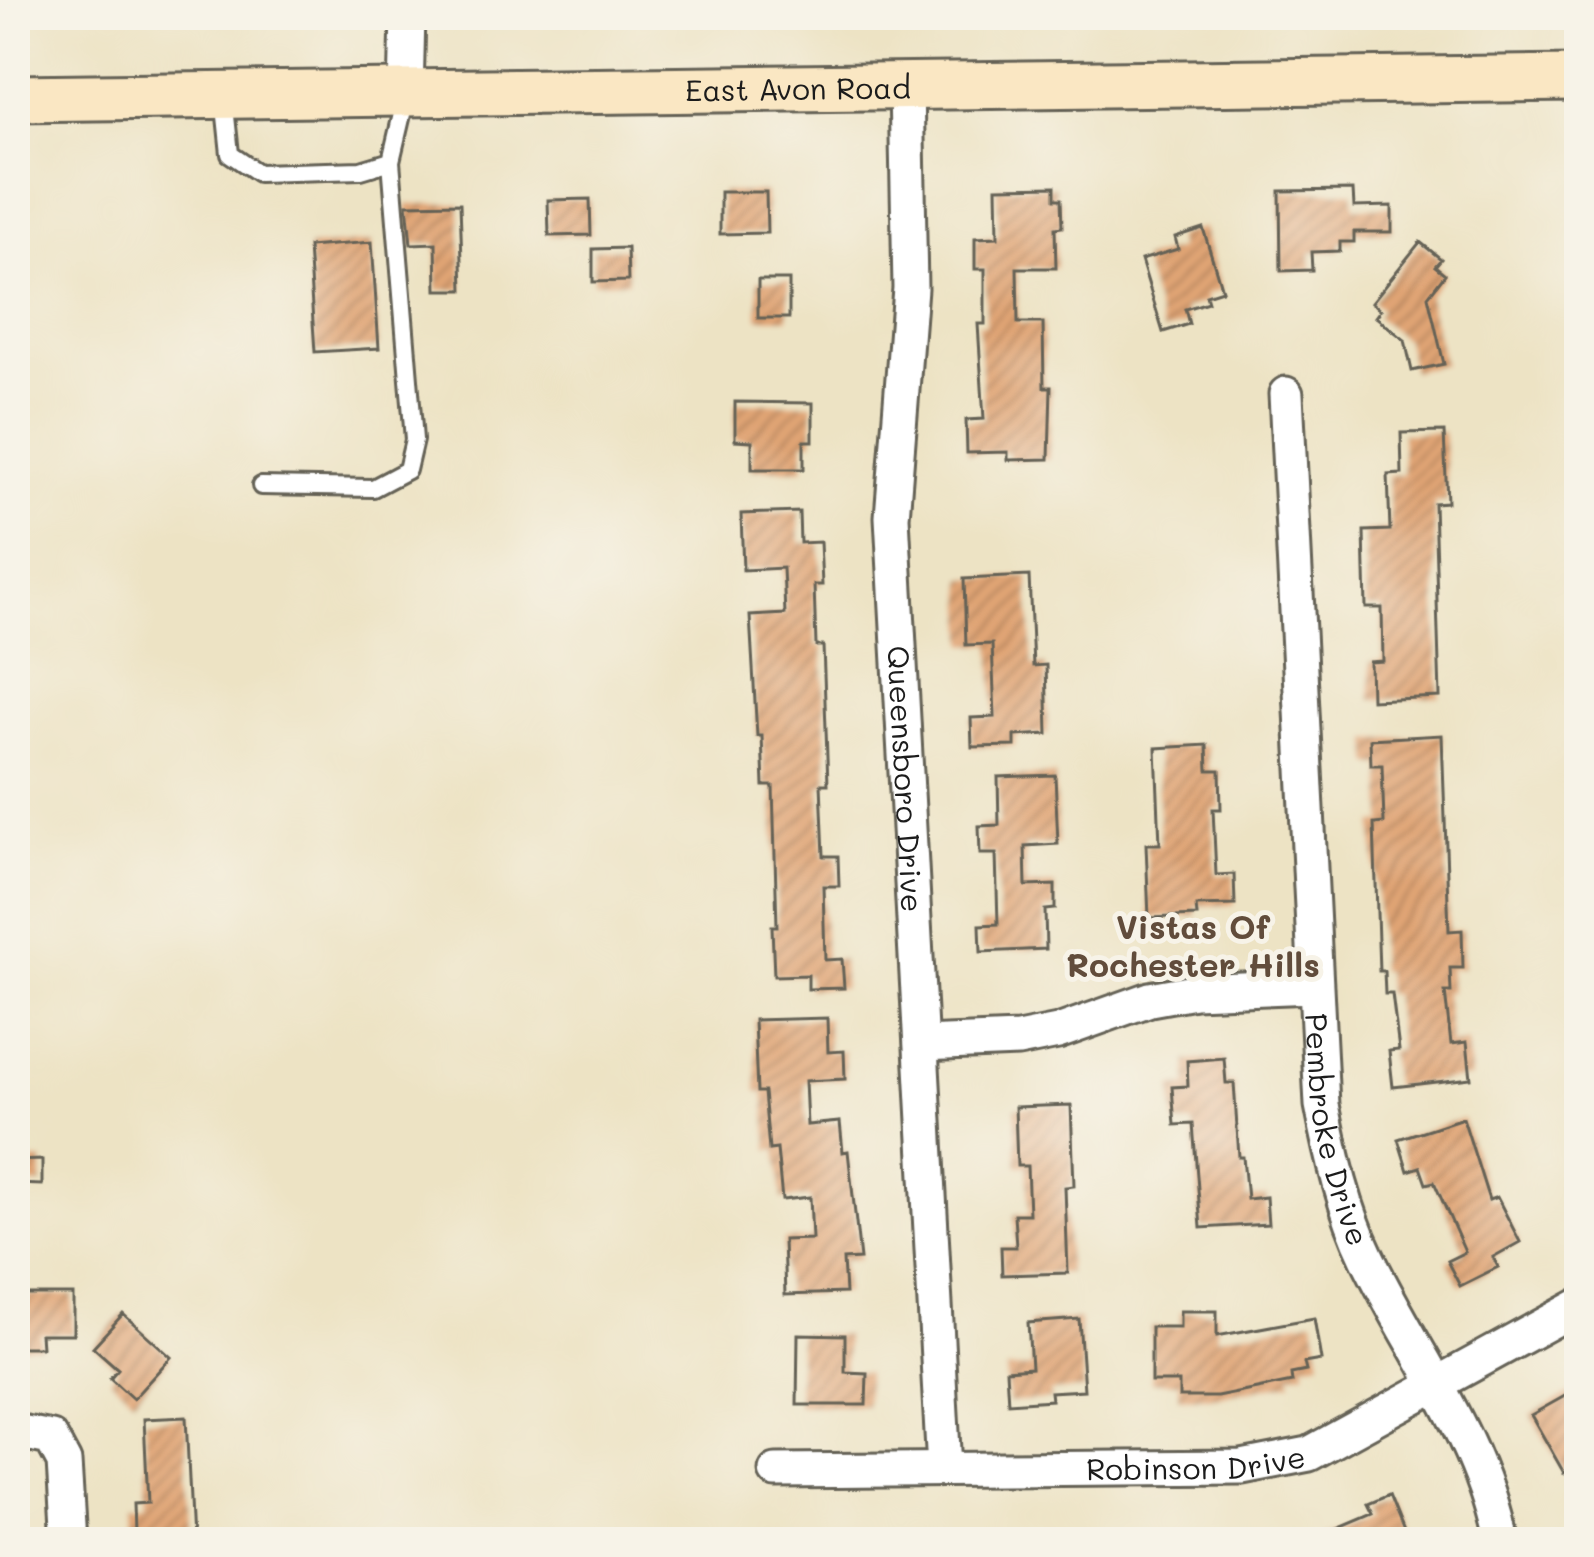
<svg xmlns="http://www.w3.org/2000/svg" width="1594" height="1557" font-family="Mali,sans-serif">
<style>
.building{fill:url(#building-hatch)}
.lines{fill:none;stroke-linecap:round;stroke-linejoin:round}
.service-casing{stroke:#656257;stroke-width:22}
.minor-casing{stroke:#656257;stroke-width:39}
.secondary-casing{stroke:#656257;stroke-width:51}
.service{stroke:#fff;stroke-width:16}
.minor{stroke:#fff;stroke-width:33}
.secondary{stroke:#fae7c3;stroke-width:45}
.labels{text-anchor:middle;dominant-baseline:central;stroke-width:10;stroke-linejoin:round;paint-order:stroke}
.street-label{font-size:30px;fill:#1c1c1c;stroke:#f7f3e8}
.neighbourhood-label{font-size:33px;font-weight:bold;fill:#614c3b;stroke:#f7f3e8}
</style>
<defs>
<pattern id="building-hatch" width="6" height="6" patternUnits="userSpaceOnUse" patternTransform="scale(3)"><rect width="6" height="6" fill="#e0a475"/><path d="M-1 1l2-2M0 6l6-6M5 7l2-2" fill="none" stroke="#b5855f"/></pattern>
</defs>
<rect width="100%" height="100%" fill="#f7f3e8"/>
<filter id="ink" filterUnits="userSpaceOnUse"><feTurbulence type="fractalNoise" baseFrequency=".00833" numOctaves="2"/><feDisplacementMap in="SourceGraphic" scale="24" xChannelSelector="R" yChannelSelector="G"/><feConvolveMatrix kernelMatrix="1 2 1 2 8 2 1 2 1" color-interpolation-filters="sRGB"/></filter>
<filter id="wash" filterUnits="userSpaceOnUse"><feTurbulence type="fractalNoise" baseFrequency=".004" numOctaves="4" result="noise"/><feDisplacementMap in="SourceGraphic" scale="48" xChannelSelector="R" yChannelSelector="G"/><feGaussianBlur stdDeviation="2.7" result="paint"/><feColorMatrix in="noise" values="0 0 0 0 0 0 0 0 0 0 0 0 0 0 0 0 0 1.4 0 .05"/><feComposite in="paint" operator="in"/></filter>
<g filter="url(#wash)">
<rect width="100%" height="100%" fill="#ede3c4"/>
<g id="blocks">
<path class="building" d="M1055,186V199H1061L1062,227L1055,228L1056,268H1017L1018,323H1043L1044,387H1051L1049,459L1008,460V452L967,453L966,420L984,419L978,324H985V269H975V238L998,237L997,187Z
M1353,190L1354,207L1392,206V232H1354V242H1340V251L1311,252L1312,270L1281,271L1280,191Z
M720,192H766L767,233L720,234Z
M590,199L591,235L549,236L548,200Z
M460,203L463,290H437L436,243L411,244L407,204Z
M1203,228L1222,290L1206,295L1208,302L1185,309L1189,324L1163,332L1141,260L1178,249L1175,237Z
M372,242L379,348L315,352L308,247Z
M1420,242L1441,259L1435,266L1445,274L1428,296L1444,364L1412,371L1405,340L1376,317L1381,310L1372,302Z
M627,248L628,281L593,282V249Z
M758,280H789V318H758Z
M735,402L813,403V441H804V469H752V441L735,440Z
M1444,432L1447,502L1434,503L1440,697L1371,700L1370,662L1383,661L1382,608H1366L1364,531L1390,530L1388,475L1402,474L1401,433Z
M799,512L800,543L820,542L822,585H814L816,646H823L828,784H821L824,856H838L839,886H823L825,960L842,959L844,988L808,989V975L774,976L772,926H777L773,786H764L762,736H757L750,616L785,614L783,568L743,570L741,514Z
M1029,576L1033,666L1046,665L1048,734L1015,736V746L972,747L971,718L995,717L992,644L966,645L964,579Z
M1442,735L1449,931L1462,930L1463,968H1450L1451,992H1445L1451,1044L1467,1042L1471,1078L1393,1087L1389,1051L1399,1050L1392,994H1385L1384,971H1379L1374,824L1384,823L1382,765H1371L1370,739Z
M1207,745L1208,770H1220L1221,809H1213L1216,875L1234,874L1235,905L1196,906L1197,916L1149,918L1146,844H1160L1156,748Z
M1055,775L1058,844L1025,846L1026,886L1055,885V909L1045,910L1046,949L981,952L980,925L998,924L996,854H980L979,826L999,825L998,777Z
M827,1018L828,1052L844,1051L845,1079L805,1081L807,1125L840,1122L843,1152L848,1151L860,1259L843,1260L845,1293L785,1295L783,1240L812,1239L810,1197L782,1200L777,1149L769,1150L764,1092H757L754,1020Z
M1224,1058L1226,1083H1234L1239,1157H1243L1247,1199L1266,1197L1268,1224L1201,1228L1193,1124L1175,1125L1172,1087L1188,1086L1187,1061Z
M1071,1105L1074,1186L1065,1187L1068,1273L1002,1275L1001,1247H1016L1014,1214H1029L1027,1166H1017L1015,1107Z
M1463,1118L1489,1200L1497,1197L1520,1242L1493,1257L1498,1267L1460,1286L1447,1261L1465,1252L1434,1182L1426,1184L1420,1167L1408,1171L1398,1139Z
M42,1160V1185L15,1184V1161Z
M15,1295H73V1334H40L41,1347H15Z
M1180,1311H1217V1336L1314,1318L1321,1360L1304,1363L1306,1371L1291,1374L1292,1382L1217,1397H1179V1382H1151V1327H1180Z
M123,1314L171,1357L133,1399L110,1378L118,1369L93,1347Z
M1079,1319L1084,1390L1050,1392L1051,1400L1008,1403L1006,1370L1031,1368L1028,1323Z
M798,1334L845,1335V1372L867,1373L866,1405H797Z
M1579,1388V1465L1564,1473L1531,1415Z
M186,1417L192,1542H151V1531L134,1532L133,1504L148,1503L144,1419Z
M1389,1495L1408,1542H1307L1373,1514L1368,1504Z"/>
</g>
</g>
<g filter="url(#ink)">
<use href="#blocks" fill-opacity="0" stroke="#656257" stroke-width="3"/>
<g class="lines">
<g class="service-casing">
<path id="service" d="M224,97L230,154L258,173L361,170L391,161L406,97
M261,486L373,488L407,470L414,440L391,161"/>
</g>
<g class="minor-casing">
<g id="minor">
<path id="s1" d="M906,87L910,288L892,517L944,1469"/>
<path d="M406,94L408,15"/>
<path id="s2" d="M1286,394L1322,1105C1332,1157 1344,1209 1367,1257C1412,1351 1480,1437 1500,1542"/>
<path d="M922,1044L1018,1040L1058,1032L1150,999L1194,991L1313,986"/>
<path d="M15,1431L51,1438L64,1462L69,1542"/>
<path id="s3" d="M776,1471L1242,1467L1309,1454L1579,1306"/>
</g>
</g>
<g class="secondary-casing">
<g id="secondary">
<path id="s4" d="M15,98L1579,78"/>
</g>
</g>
<use href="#service" class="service"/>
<use href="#minor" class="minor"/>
<use href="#secondary" class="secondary"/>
</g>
</g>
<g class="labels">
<g class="street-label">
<text stroke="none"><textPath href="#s4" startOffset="783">East Avon Road</textPath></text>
<text stroke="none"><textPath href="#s1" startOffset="693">Queensboro Drive</textPath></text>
<text stroke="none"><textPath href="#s2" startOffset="738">Pembroke Drive</textPath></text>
<text stroke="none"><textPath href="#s3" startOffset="420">Robinson Drive</textPath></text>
</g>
<g class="neighbourhood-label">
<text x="1193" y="925">Vistas Of<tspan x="1193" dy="38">Rochester Hills</tspan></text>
</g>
</g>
<rect width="1594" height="1557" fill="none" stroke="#f7f3e8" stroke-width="60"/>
</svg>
